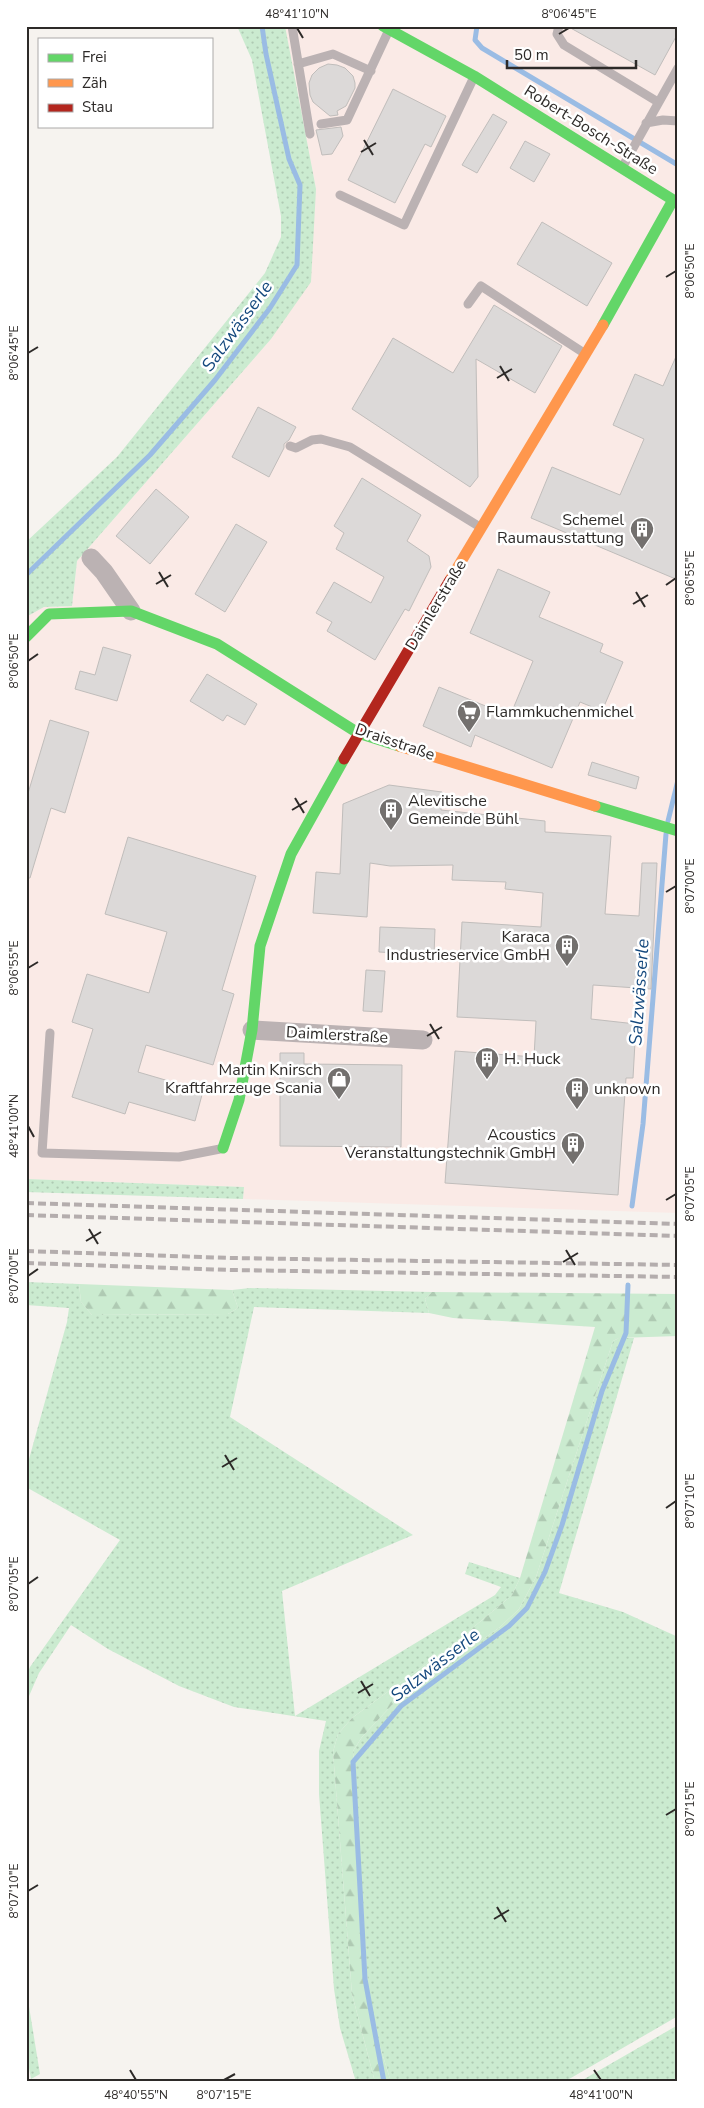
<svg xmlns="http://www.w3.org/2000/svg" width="704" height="2108" font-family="'Nunito Sans',sans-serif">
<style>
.industrial{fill:#faeae6}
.grass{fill:url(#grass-dots)}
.forest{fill:url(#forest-firs)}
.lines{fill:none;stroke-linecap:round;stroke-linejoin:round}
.stream{stroke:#9abce4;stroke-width:5}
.building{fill:#dcd9d8;stroke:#c0bdbb}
.lane{stroke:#bbb2b3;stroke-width:9}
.street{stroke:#bbb2b3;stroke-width:19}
.fast{stroke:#63d668;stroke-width:11}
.slow{stroke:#ff974d;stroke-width:11}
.jam{stroke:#b3261e;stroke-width:11}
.rail{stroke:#b4adad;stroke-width:4;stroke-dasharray:8 4;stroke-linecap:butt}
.ticks{fill:none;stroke:#2d2a28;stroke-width:2}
.labels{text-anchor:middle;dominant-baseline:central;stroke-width:5;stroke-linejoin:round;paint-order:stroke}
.street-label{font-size:16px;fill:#2d2a28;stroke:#fff}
.poi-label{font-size:16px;fill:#2d2a28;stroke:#fff;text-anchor:end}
.water-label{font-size:18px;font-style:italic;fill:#14487d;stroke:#fff}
.neatline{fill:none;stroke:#2d2a28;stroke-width:2}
.ticks-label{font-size:12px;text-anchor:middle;fill:#2d2a28}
</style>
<defs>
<pattern id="grass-dots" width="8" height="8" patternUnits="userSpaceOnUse" patternTransform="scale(1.25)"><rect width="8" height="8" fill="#cbebd0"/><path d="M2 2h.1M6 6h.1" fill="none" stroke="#afcab3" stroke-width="1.8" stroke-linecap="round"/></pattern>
<pattern id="forest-firs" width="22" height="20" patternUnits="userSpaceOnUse" patternTransform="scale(1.25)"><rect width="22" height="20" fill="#cbebd0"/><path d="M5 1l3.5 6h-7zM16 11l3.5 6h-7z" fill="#afcab3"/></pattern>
</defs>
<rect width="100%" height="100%" fill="#f6f3ef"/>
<path class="industrial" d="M285,26H678V1213L243,1199L244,1187L26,1179V617L44,607L72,606L77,561L271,339L316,189Z"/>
<path class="grass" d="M237,26H285L316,189L311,282L271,339L77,561L72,606L44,607L26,617V542L117,457L265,273L281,237V216L252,60Z
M26,1179L244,1187L243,1199L26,1192Z
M26,1282L79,1284L81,1302L92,1315L228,1314L238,1308L232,1290L250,1288L432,1292L425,1299L429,1313L254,1307L230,1417L413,1535L282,1591L295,1716L495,1595L501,1587L465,1574L469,1562L520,1578L512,1595L457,1641L352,1718L338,1734L333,1752L352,1994L375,2082H356L340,2028L334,1989L319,1794V1751L326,1721L234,1707L179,1686L108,1649L71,1625L39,1673L26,1703V1676L30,1667L120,1540L26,1487V1470L67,1322L69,1308L26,1305Z
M619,1338H634L559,1593L623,1612L678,1637V2016L564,2082H391L379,2043L368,1988L353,1751L362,1737L392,1705L500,1627L519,1609L536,1577L613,1341Z
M26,1988L40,2074L31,2079L26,2052Z
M678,2025V2082H579Z"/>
<path class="forest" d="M79,1284L232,1290L238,1308L228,1314L92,1315L81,1302Z
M432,1292L678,1294V1336L619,1338L613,1341L536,1577L519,1609L500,1627L392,1705L362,1737L353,1751L368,1988L379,2043L391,2082H375L352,1994L333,1752L338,1734L352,1718L457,1641L512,1595L520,1578L595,1327L453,1318L429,1313L425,1299Z"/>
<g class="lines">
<path class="stream" d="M477,26L475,40L482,48L678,165
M26,575L150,455L215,380L270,308L297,265L300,185L289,159L266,54L262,26
M668,821L678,780
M632,1206L643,1124L666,834
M384,2082L365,1979L353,1762L401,1706L509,1626L527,1608L545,1572L562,1525L602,1391L626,1333L628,1285"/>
</g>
<path class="building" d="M567,26H678V33L655,75Z
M328,64L337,65L345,68L353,76L355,83V88L346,106L337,111L338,115L330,116L313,102L310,95L309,83L312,75L319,68Z
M393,89L446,116L431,147L425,144L395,203L348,180Z
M493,114L507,122L477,173L462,165Z
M341,127L343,136L332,154L322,155L316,130Z
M525,141L550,154L534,182L510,168Z
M542,222L612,263L587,306L517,264Z
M494,305L562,346L535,393L476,359L478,477L470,487L352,409L393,338L453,373Z
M678,352V580L531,518L552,467L620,495L644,439L613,425L635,374L663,386Z
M258,407L296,427L289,440L284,444V448L269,477L232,457Z
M362,478L421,515L407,541L429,556L431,567L409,611L405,609L375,660L327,631L332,622L316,613L334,582L371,603L384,577L336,549L344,533L334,526Z
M156,489L189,517L150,564L116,536Z
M236,524L267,542L225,612L195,594Z
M498,569L550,592L539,617L603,644L600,652L623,662L602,711L580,702L552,768L475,735L471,747L423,726L439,687L510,716L533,661L470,633Z
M103,647L131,655L117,701L75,689L80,671L95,675Z
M207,674L257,704L245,725L227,715L223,721L190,701Z
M50,720L89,732L65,813L51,808L30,878H26V800Z
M592,762L639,777L636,789L588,775Z
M389,785L442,792L441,810L545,821V832L611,836L605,914L639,916L642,863H657L651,989L593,985L591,1019L636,1024L633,1078H626L618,1195L445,1183L455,1051L534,1057L536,1021L457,1017L462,922L541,927L543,893L505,889L506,882L452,880L453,865L390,866L370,863L367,917L313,913L316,872L340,874L343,804Z
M128,837L256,876L222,990L234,994L213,1065L146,1045L138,1072L203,1091L195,1121L129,1102L125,1114L72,1097L93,1029L72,1022L87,974L149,993L167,932L105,914Z
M380,927L435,929L434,955L379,952Z
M366,970L385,971L382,1012L363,1011Z
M280,1053H304V1064L402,1065L401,1147L280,1146Z"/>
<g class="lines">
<path class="lane" d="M292,26L310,134
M559,26L557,34L564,45L658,102
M298,64L333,54L371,71
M646,123L663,120L678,121
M321,124L347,120L388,32
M623,166L678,68
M340,195L404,225L473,79
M468,304L481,286L584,353
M290,446L296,448L312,440L321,439L350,447L480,527
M50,1033L42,1153L179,1157L220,1149"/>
<path class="street" d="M91,558L104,572L131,611
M252,1030L423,1040"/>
<path class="fast" d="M383,26L474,76L678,203
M603,325L673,200
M26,637L49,614L131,611L217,644L358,733L399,746
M595,806L678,831
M223,1148L239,1100L252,1030L260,946L291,854L344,759"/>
<path class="slow" d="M450,580L603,325
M399,746L595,806"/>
<path class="jam" d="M344,759L450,580"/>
<path class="rail" d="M26,1203L678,1224
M26,1215L678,1236
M26,1251L230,1258L678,1265
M26,1263L230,1270L678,1277"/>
</g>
<path class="ticks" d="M297,28L303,38M559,34L569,28M364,140L373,155M361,152L376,143M666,277L676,271M28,353L38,347M500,366L509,381M497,378L512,369M159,572L168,587M156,584L171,575M666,585L676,578M636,592L645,607M633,604L648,595M28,661L38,654M295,798L304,813M292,810L307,801M666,892L676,886M28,968L38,962M430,1024L439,1039M427,1036L442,1027M28,1126L34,1137M666,1200L676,1194M89,1229L98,1244M86,1241L101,1232M566,1250L575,1265M563,1262L578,1253M28,1276L38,1269M225,1455L234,1470M222,1467L237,1458M666,1508L676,1501M28,1584L38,1577M361,1681L370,1696M358,1693L373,1684M666,1815L676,1809M28,1891L38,1885M497,1907L506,1922M494,1919L509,1910M130,2070L136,2080M594,2070L601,2080M224,2080L235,2074"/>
<defs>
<g id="building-pin" transform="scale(1.25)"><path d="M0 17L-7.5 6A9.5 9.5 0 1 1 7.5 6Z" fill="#73706e" stroke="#fff"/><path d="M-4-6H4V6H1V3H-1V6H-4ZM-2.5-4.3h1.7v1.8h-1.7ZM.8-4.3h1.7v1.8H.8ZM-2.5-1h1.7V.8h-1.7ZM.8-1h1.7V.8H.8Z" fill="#fff"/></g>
<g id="supermarket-pin" transform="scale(1.25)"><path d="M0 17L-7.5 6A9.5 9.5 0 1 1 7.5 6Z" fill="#73706e" stroke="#fff"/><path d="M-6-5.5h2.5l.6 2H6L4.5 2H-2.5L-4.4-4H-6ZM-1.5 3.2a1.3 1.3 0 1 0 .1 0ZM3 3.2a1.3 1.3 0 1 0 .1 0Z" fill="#fff"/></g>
<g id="shop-pin" transform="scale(1.25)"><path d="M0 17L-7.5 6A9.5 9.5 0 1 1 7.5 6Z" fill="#73706e" stroke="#fff"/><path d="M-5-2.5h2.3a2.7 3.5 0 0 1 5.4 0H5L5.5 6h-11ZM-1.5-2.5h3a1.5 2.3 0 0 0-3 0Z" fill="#fff"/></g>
</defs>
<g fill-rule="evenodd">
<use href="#building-pin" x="642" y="529"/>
<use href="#supermarket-pin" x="469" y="712"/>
<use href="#building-pin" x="391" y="810"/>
<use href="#building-pin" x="567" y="946"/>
<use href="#building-pin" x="487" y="1059"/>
<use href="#shop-pin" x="339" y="1079"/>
<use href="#building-pin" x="577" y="1089"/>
<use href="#building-pin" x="573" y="1144"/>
</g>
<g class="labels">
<g class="street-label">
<text transform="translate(591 130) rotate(32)">Robert-Bosch-Straße</text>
<text transform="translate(436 605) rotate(-59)">Daimlerstraße</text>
<text transform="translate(395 742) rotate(19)">Draisstraße</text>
<text transform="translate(337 1035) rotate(3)">Daimlerstraße</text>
</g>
<g class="poi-label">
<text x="624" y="520">Schemel<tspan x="624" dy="18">Raumausstattung</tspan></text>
<text x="486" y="712" text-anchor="start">Flammkuchenmichel</text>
<text x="408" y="801" text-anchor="start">Alevitische<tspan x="408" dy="18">Gemeinde Bühl</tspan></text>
<text x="550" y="937">Karaca<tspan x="550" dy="18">Industrieservice GmbH</tspan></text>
<text x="504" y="1059" text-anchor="start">H. Huck</text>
<text x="322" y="1070">Martin Knirsch<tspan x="322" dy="18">Kraftfahrzeuge Scania</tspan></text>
<text x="594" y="1089" text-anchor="start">unknown</text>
<text x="556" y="1135">Acoustics<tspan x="556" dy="18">Veranstaltungstechnik GmbH</tspan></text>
</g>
<g class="water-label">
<text transform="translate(237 326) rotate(-54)">Salzwässerle</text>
<text transform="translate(639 992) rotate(-86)">Salzwässerle</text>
<text transform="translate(435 1665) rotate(-38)">Salzwässerle</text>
</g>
</g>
<rect width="704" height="2108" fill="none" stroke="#ffffff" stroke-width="55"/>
<rect x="38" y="38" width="175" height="90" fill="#ffffff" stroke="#abaaa9"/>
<rect x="48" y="54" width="25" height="8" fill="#63d668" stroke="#abaaa9"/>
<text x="82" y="62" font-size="15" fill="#2d2a28">Frei</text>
<rect x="48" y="79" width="25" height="8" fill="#ff974d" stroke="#abaaa9"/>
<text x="82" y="88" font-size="15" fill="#2d2a28">Zäh</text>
<rect x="48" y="104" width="25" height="8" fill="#b3261e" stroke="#abaaa9"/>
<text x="82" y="112" font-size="15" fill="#2d2a28">Stau</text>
<path d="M507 60v8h129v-8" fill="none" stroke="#2d2a28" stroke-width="2.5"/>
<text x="514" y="60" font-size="15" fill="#2d2a28" stroke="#ffffff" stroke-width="4" paint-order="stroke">50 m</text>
<rect x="28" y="28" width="648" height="2052" class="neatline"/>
<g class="ticks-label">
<text x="297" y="18">48°41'10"N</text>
<text x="569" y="18">8°06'45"E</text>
<text transform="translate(690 271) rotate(-90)" y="4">8°06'50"E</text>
<text transform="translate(14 353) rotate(-90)" y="4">8°06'45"E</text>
<text transform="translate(690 578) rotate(-90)" y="4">8°06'55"E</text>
<text transform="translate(14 661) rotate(-90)" y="4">8°06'50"E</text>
<text transform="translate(690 886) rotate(-90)" y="4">8°07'00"E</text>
<text transform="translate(14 968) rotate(-90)" y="4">8°06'55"E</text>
<text transform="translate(14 1126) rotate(-90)" y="4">48°41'00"N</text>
<text transform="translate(690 1194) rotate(-90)" y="4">8°07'05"E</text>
<text transform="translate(14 1276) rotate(-90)" y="4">8°07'00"E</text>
<text transform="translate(690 1501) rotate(-90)" y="4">8°07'10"E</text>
<text transform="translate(14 1584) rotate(-90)" y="4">8°07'05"E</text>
<text transform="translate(690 1809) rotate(-90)" y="4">8°07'15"E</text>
<text transform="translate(14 1891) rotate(-90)" y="4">8°07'10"E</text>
<text x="136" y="2099">48°40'55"N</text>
<text x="224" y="2099">8°07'15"E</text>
<text x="601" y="2099">48°41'00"N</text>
</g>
</svg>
